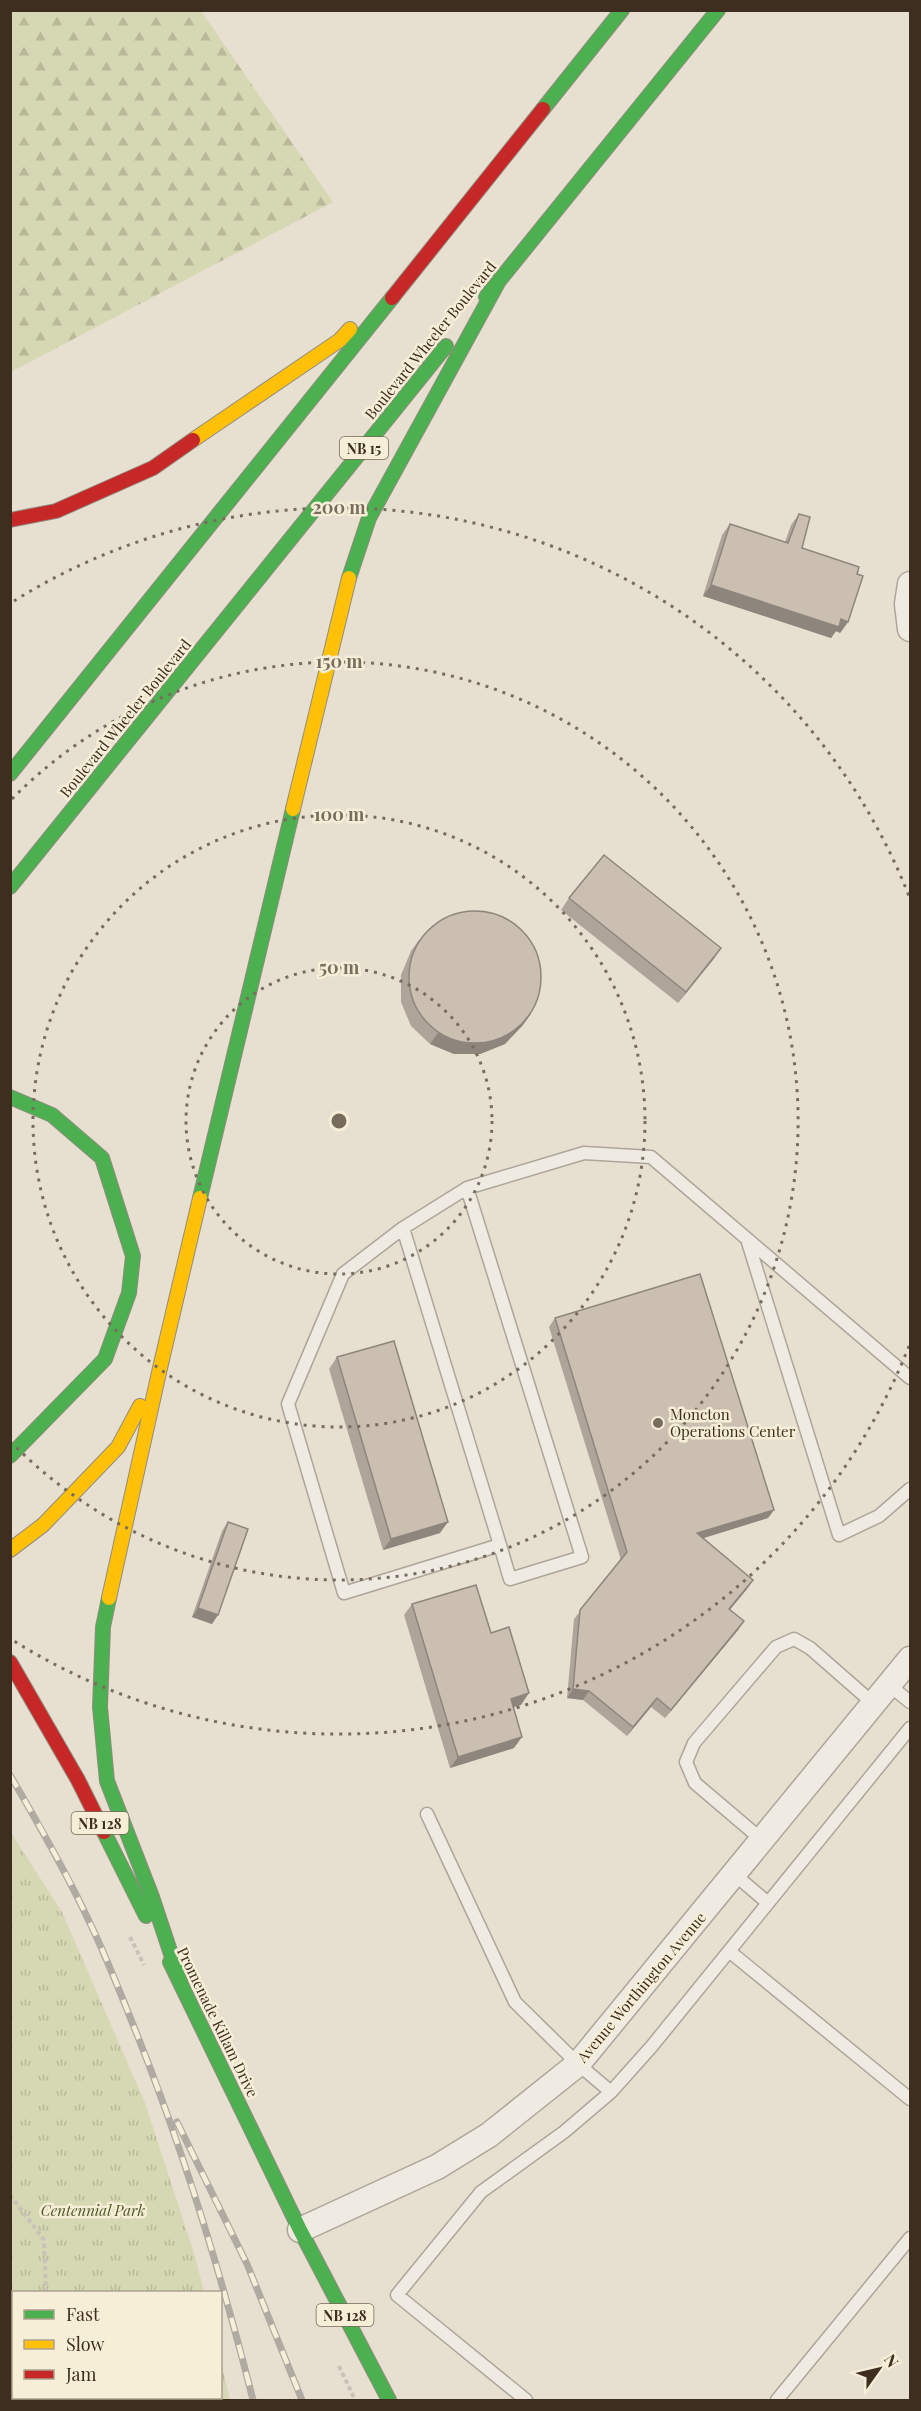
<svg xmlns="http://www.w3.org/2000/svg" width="921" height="2411" font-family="'Playfair Display',serif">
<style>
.forest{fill:url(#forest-firs)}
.park{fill:url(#park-tufts)}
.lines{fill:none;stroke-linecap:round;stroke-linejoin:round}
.lane-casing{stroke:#ada599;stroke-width:15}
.street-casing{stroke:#ada599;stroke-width:27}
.fast-casing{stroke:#928b80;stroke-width:16}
.slow-casing{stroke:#928b80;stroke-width:16}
.jam-casing{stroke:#928b80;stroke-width:16}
.path{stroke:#c8c2b9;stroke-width:4;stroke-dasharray:4.5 3;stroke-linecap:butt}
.lane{stroke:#efebe3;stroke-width:12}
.street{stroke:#efebe3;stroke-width:24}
.fast{stroke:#4caf50;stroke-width:14}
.slow{stroke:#ffc107;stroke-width:14}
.jam{stroke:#c62828;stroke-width:14}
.rail-casing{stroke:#afaaa2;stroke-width:7}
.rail{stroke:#f7eed8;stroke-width:4.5;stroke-dasharray:14;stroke-linecap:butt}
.wall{fill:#afa499}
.shaded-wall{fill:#8e867d}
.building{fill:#cbbfb2;stroke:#8e867d;stroke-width:1.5}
.ring{fill:none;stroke:#786c5e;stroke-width:3;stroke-dasharray:3 6}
.poi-dot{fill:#786c5e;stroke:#f7eed8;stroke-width:2}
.labels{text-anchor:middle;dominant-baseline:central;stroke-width:5;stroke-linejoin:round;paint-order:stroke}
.shield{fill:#f7eed8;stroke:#756857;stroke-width:1.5}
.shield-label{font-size:14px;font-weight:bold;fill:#3d2e20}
.street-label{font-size:15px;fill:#3d2e20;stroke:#f7eed8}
.poi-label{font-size:15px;fill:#3d2e20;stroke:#f7eed8;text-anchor:start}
.park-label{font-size:15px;font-style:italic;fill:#4d5a26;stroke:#f7eed8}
.centre{fill:#786c5e;stroke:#f7eed8;stroke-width:3}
.ring-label{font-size:18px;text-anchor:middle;font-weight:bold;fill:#786c5e;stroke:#f7eed8;stroke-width:5;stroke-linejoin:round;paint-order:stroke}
</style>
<defs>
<pattern id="forest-firs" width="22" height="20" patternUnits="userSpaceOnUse" patternTransform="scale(1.5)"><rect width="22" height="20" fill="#d6d7b3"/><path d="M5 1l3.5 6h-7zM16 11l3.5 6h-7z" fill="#b9b99a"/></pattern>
<pattern id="park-tufts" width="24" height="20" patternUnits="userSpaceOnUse" patternTransform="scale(1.5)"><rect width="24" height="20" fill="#d6d7b3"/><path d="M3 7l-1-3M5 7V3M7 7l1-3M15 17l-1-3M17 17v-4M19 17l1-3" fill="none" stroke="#b9b99a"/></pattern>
</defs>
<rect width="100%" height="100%" fill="#e7e0d1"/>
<path class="forest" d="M11,10L201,11L333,202L11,372Z"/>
<path class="park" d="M10,1831L62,1912L145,2103L195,2256L204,2292H14V2398H220L221,2361L230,2400H11Z"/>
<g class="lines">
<g class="lane-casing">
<path id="lane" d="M467,1188L582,1557L510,1579L500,1545
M403,1228L500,1545L344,1593L288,1404L343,1274L403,1228L467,1188L584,1153L651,1157L910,1378
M747,1239L839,1535L879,1516L910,1489
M889,1685L910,1702
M427,1814L515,2002L578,2064L611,2092
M762,1840L695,1783L686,1762L694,1743L776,1647L794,1639L810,1648L874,1704
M734,1874L768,1903
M729,1951L910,2099
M526,2400L397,2295L481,2192L564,2132L611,2092L652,2046L910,1728
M777,2400L910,2238"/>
</g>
<g class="street-casing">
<path id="street" d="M910,584L907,604L910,629
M300,2230L437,2167L489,2135L578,2064L910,1659"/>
</g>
<g class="fast-casing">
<path id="fast" d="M543,109L622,10
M486,297L718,10
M349,578L369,518L500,279
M10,774L392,298
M10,887L446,346
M10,1097L52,1115L102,1158L133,1256L129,1293L105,1359L10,1456
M200,1198L293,809
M109,1598L103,1627L100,1707L107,1781L152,1897L182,1987
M104,1832L146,1916
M170,1962L300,2230L389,2400"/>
</g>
<g class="slow-casing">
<path id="slow" d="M193,440L340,340L350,329
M293,809L349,578
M10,1550L43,1525L118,1447L140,1406
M109,1598L160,1368L200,1198"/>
</g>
<g class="jam-casing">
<path id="jam" d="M392,298L543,109
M10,520L56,511L153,468L193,440
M10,1662L78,1780L104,1832"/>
</g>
<path class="path" d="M130,1937L144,1965
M10,2195L44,2240L46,2292
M339,2366L355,2400
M50,2398V2400"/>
<use href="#lane" class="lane"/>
<use href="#street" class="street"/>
<use href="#fast" class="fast"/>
<use href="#slow" class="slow"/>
<use href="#jam" class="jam"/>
<g class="rail-casing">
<path id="rail" d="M10,1775C38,1823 65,1870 88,1919C107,1958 122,1997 138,2037C185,2155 222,2277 253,2400
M177,2122L247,2264L302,2400"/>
</g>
<use href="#rail" class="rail"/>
</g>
<path class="wall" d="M799,514L802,548L857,574L848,622L840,633L836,631L831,638L703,596L722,535L730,524L785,542L791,525Z
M569,898L721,948L678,1003L561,910Z
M419,940L523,1025L505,1044L480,1054H454L430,1044L411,1026L401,1002V975L411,951Z
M555,1318L774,1510L768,1518L703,1538L747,1589L730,1609L744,1621L738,1630L665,1718L651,1707L627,1736L583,1700L567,1698L574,1619L621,1560L549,1327Z
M337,1357L440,1533L383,1550L329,1369Z
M228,1522L212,1624L192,1617L222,1531Z
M412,1604L491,1633L521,1705L513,1707L514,1748L450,1768L404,1615Z"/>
<path class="shaded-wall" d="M711,585L841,619L848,622L840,633L836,631L831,638L703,596Z
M721,948L713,960L678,1003L686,992Z
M531,1014L523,1025L505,1044L480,1054H454L430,1044L438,1033Z
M774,1510L768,1518L691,1542L697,1533Z
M448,1522L440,1533L383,1550L391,1539Z
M753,1580L747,1589L723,1618L729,1609Z
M198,1608L218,1615L212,1624L192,1617Z
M744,1621L738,1630L665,1718L671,1710Z
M573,1689L589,1691L583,1700L567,1698Z
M529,1693L521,1705L503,1710L511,1699Z
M657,1698L651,1707L627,1736L633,1727Z
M522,1737L514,1748L450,1768L458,1757Z"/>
<path class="building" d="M799,514L810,517L802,548L859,567L857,574L863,576L848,622L841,619L839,627L711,585L730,524L788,543Z
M604,855L721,948L686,992L569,898Z
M409 977a66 66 0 1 1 132 0a66 66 0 1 1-132 0Z
M700,1274L774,1510L697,1533L753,1580L729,1609L744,1621L671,1710L657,1698L633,1727L589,1691L573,1689L580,1610L627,1552L555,1318Z
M394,1341L448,1522L391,1539L337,1357Z
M228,1522L248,1529L218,1615L198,1608Z
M476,1585L491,1633L509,1627L529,1693L511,1699L522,1737L458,1757L412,1604Z"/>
<g class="ring">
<circle cx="339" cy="1121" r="153"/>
<circle cx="339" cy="1121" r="306"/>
<path d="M12 799A459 459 0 1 1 12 1443"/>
<path d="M909 1346A613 613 0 0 1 14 1641M14 601A613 613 0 0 1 909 896"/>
</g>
<circle class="poi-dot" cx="658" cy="1423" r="6"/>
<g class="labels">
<g class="shield">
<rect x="340" y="437" width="48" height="22" rx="4.5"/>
<rect x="71.5" y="1812" width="57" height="22" rx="4.5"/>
<rect x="316.5" y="2304" width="57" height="22" rx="4.5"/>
</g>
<g class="shield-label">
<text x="364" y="448">NB 15</text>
<text x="100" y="1823">NB 128</text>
<text x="345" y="2315">NB 128</text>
</g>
<g class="street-label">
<text transform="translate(430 340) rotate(-51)">Boulevard Wheeler Boulevard</text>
<text transform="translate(125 718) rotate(-51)">Boulevard Wheeler Boulevard</text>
<text transform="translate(641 1987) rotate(-50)">Avenue Worthington Avenue</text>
<text transform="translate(218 2022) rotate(64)">Promenade Killam Drive</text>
</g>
<g class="poi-label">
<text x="670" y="1414">Moncton<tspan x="670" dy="17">Operations Center</tspan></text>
</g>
<g class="park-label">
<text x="93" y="2210">Centennial Park</text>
</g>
</g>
<circle cx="339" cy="1121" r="9" class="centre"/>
<g class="ring-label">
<text x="339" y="514">200 m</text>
<text x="339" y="668">150 m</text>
<text x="339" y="821">100 m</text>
<text x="339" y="974">50 m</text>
</g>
<rect width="921" height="2411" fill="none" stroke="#3d2e20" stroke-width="24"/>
<rect x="12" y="2291" width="210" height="108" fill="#f7eed8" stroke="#ada18e" stroke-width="1.5"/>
<rect x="24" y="2310" width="30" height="9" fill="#4caf50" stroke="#ada18e" stroke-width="1.5"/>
<text x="66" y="2321" font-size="18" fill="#3d2e20">Fast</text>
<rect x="24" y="2340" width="30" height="9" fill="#ffc107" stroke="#ada18e" stroke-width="1.5"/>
<text x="66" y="2351" font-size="18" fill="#3d2e20">Slow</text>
<rect x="24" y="2370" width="30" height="9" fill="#c62828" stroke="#ada18e" stroke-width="1.5"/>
<text x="66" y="2381" font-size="18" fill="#3d2e20">Jam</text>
<g transform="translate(879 2369) rotate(56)" stroke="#f7eed8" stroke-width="4.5" paint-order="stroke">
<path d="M0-4.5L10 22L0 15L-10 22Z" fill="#3d2e20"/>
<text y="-9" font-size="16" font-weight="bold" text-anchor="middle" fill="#3d2e20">N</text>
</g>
</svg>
